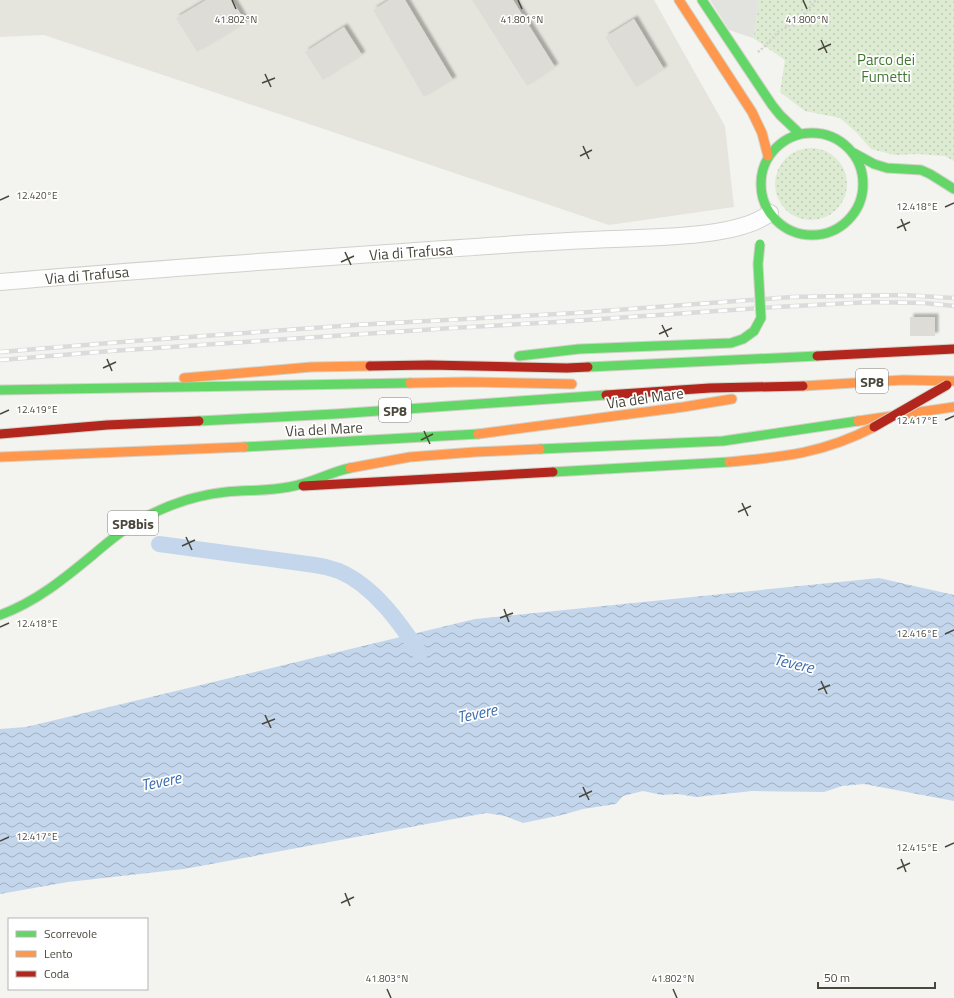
<svg xmlns="http://www.w3.org/2000/svg" width="954" height="998" font-family="'Titillium Web',sans-serif">
<style>
.residential{fill:#e6e5dd}
.grass{fill:url(#grass-dots)}
.parking{fill:#e2e2de}
.water{fill:url(#water-waves)}
.lines{fill:none;stroke-linecap:round;stroke-linejoin:round}
.canal{stroke:#c4d6ec;stroke-width:16}
.building{fill:#dddcd7;filter:url(#shadow)}
.street-casing{stroke:#d1d1cc;stroke-width:18}
.fast-casing{stroke:#d3d2c8;stroke-width:11}
.slow-casing{stroke:#d3d2c8;stroke-width:11}
.jam-casing{stroke:#d3d2c8;stroke-width:11}
.path{stroke:#d3d2cd;stroke-width:2.5;stroke-dasharray:2 2;stroke-linecap:butt}
.street{stroke:#fdfdfd;stroke-width:16}
.fast{stroke:#63d668;stroke-width:9}
.slow{stroke:#ff974d;stroke-width:9}
.jam{stroke:#b3261e;stroke-width:9}
.rail-casing{stroke:#dbdbdb;stroke-width:4.5}
.rail{stroke:#fff;stroke-width:3;stroke-dasharray:9;stroke-linecap:butt}
.fast-bridge-casing{stroke:#d3d2c8;stroke-width:11;stroke-linecap:butt}
.slow-bridge-casing{stroke:#d3d2c8;stroke-width:11;stroke-linecap:butt}
.jam-bridge-casing{stroke:#d3d2c8;stroke-width:11;stroke-linecap:butt}
.fast-bridge{stroke:#63d668;stroke-width:9}
.slow-bridge{stroke:#ff974d;stroke-width:9}
.jam-bridge{stroke:#b3261e;stroke-width:9}
.ticks{fill:none;stroke:#49463b;stroke-width:1.5}
.labels{text-anchor:middle;dominant-baseline:central;stroke-width:3.5;stroke-linejoin:round;paint-order:stroke}
.shield{fill:#fff;stroke:#807e76;stroke-width:1}
.shield-label{font-size:14px;font-weight:bold;fill:#49463b}
.park-label{font-size:15px;fill:#427732;stroke:#fff}
.street-label{font-size:15px;fill:#49463b;stroke:#fff}
.water-label{font-size:16px;font-style:italic;fill:#3c6cad;stroke:#fff}
.ticks-label{font-size:10px;text-anchor:middle;fill:#49463b;stroke:#fff;stroke-width:3.5;stroke-linejoin:round;paint-order:stroke}
</style>
<defs>
<pattern id="grass-dots" width="8" height="8" patternUnits="userSpaceOnUse"><rect width="8" height="8" fill="#ddebd2"/><path d="M2 2h.1M6 6h.1" fill="none" stroke="#bfcbb5" stroke-width="1.8" stroke-linecap="round"/></pattern>
<pattern id="water-waves" width="16" height="10" patternUnits="userSpaceOnUse"><rect width="16" height="10" fill="#c4d6ec"/><path d="M0 5q4-4 8 0t8 0" fill="none" stroke="#a1afc0"/></pattern>
<filter id="shadow"><feDropShadow dx="3.5" dy="-3.5" stdDeviation="1" flood-color="#0004"/></filter>
</defs>
<rect width="100%" height="100%" fill="#f3f3ef"/>
<path class="residential" d="M0,0H654L725,126L734,207L609,225L44,35L0,37Z"/>
<path class="grass" d="M757,0H954V161L945,156L918,154L895,155L871,149L856,132L840,118L805,111L780,92L785,60L753,38L759,4Z
M775 184a36 36 0 1 1 72 0a36 36 0 1 1-72 0Z"/>
<path class="parking" d="M710,0H757L759,4L753,38L729,30Z"/>
<path class="water" d="M879,578L954,595V801L864,784L842,786L824,792L752,791L696,797L678,794L662,795L643,791L623,796L616,804L583,809L562,815L523,823L505,816L486,813L184,869L68,882L0,894V729L26,727L475,619Z"/>
<g class="lines">
<path class="canal" d="M159,544L315,565C323,566 331,568 339,571C374,586 399,622 420,653"/>
</g>
<path class="building" d="M206,0H232L246,23L197,52L176,18Z
M389,0H405L453,80L424,97L373,10Z
M472,0H513L555,67L527,86Z
M634,19L664,69L636,87L605,37Z
M344,27L362,55L323,80L305,52Z
M910,317H935V336H910Z"/>
<g class="lines">
<g class="street-casing">
<path id="street" d="M0,282C172,267 345,256 517,244C549,242 582,240 614,239C654,237 739,238 770,213"/>
</g>
<g class="fast-casing">
<path id="fast" d="M702,0L772,105L780,115L800,134
M761 184a51 51 0 1 1 102 0a51 51 0 1 1-102 0Z
M852,152L874,164L887,168L921,170L930,174L954,189
M519,356L579,349L731,343L743,339L754,331
M588,367L817,356
M0,390L410,383
M199,421L335,414L606,395
M244,447L478,434
M540,449L723,441L858,421
M553,472L729,462
M0,615C36,602 65,578 94,554C108,542 123,529 140,520C167,505 195,495 226,492C247,490 269,491 289,487C310,484 330,472 350,468"/>
</g>
<g class="slow-casing">
<path id="slow" d="M679,0L752,112L762,133L768,156
M184,378L311,367L370,366
M410,383L468,382L572,384
M803,386L903,380L954,381
M858,421L954,407
M478,434L683,407L732,399
M0,457L244,447
M350,468L410,457L475,452L540,449"/>
</g>
<g class="jam-casing">
<path id="jam" d="M817,356L954,349
M370,366L429,365L567,368L588,367
M606,395L710,388L803,386
M0,434L107,425L199,421
M303,486L553,472"/>
</g>
<path class="path" d="M758,52L765,46L779,31L796,22L803,15L816,0"/>
<use href="#street" class="street"/>
<use href="#fast" class="fast"/>
<use href="#slow" class="slow"/>
<use href="#jam" class="jam"/>
<g class="rail-casing">
<path id="rail" d="M0,352L134,341L355,325L576,313L792,297L903,295L954,298
M0,360L111,351L452,328L557,322L776,307L871,302L924,303L954,306"/>
</g>
<use href="#rail" class="rail"/>
<g class="fast-bridge-casing">
<path id="fast-bridge" d="M754,331L761,318L758,264L760,244"/>
</g>
<g class="slow-bridge-casing">
<path id="slow-bridge" d="M729,462C784,457 824,453 874,427"/>
</g>
<g class="jam-bridge-casing">
<path id="jam-bridge" d="M874,427L947,385"/>
</g>
<use href="#fast-bridge" class="fast-bridge"/>
<use href="#slow-bridge" class="slow-bridge"/>
<use href="#jam-bridge" class="jam-bridge"/>
</g>
<path class="ticks" d="M232,0L236,9M518,0L522,9M803,0L807,9M821,40L827,53M818,50L831,44M265,74L271,87M262,83L275,78M583,146L589,159M580,156L592,150M0,200L9,196M945,207L954,203M901,219L906,231M897,228L910,222M345,252L351,265M341,262L354,256M662,325L668,337M659,334L672,328M107,359L112,371M103,368L116,362M0,414L9,410M945,420L954,416M424,431L430,444M421,440L433,434M742,503L748,516M738,512L751,506M186,537L192,550M182,546L195,540M504,609L509,622M500,618L513,613M0,627L9,623M945,634L954,630M821,681L827,694M818,690L830,685M265,715L271,728M262,724L275,719M583,787L589,800M579,797L592,791M0,841L9,837M945,847L954,843M901,859L906,872M897,869L910,863M345,893L350,906M341,903L354,897M387,989L391,998M673,989L677,998"/>
<g class="labels">
<g class="shield">
<rect x="856" y="369" width="32" height="24" rx="3"/>
<rect x="379" y="398" width="32" height="24" rx="3"/>
<rect x="108" y="511" width="50" height="24" rx="3"/>
</g>
<g class="shield-label">
<text x="872" y="381">SP8</text>
<text x="395" y="410">SP8</text>
<text x="133" y="523">SP8bis</text>
</g>
<g class="park-label">
<text x="886" y="59">Parco dei<tspan x="886" dy="17">Fumetti</tspan></text>
</g>
<g class="street-label">
<text transform="translate(411 252) rotate(-4)">Via di Trafusa</text>
<text transform="translate(87 275) rotate(-5)">Via di Trafusa</text>
<text transform="translate(645 398) rotate(-8)">Via del Mare</text>
<text transform="translate(324 429) rotate(-3)">Via del Mare</text>
</g>
<g class="water-label">
<text transform="translate(794 663) rotate(13)">Tevere</text>
<text transform="translate(477 713) rotate(-12)">Tevere</text>
<text transform="translate(161 781) rotate(-12)">Tevere</text>
</g>
</g>
<g class="ticks-label">
<text x="236" y="23">41.802°N</text>
<text x="522" y="23">41.801°N</text>
<text x="807" y="23">41.800°N</text>
<text x="37" y="199">12.420°E</text>
<text x="917" y="210">12.418°E</text>
<text x="37" y="413">12.419°E</text>
<text x="917" y="424">12.417°E</text>
<text x="37" y="627">12.418°E</text>
<text x="917" y="637">12.416°E</text>
<text x="37" y="840">12.417°E</text>
<text x="917" y="851">12.415°E</text>
<text x="387" y="982">41.803°N</text>
<text x="673" y="982">41.802°N</text>
</g>
<rect x="8" y="918" width="140" height="72" fill="#ffffff" stroke="#b6b5b1"/>
<rect x="16" y="931" width="20" height="6" fill="#63d668" stroke="#b6b5b1"/>
<text x="44" y="938" font-size="12" fill="#49463b">Scorrevole</text>
<rect x="16" y="951" width="20" height="6" fill="#ff974d" stroke="#b6b5b1"/>
<text x="44" y="958" font-size="12" fill="#49463b">Lento</text>
<rect x="16" y="971" width="20" height="6" fill="#b3261e" stroke="#b6b5b1"/>
<text x="44" y="978" font-size="12" fill="#49463b">Coda</text>
<path d="M818 982v6h117v-6" fill="none" stroke="#49463b" stroke-width="2"/>
<text x="824" y="982" font-size="12" fill="#49463b" stroke="#ffffff" stroke-width="3" paint-order="stroke">50 m</text>
</svg>
